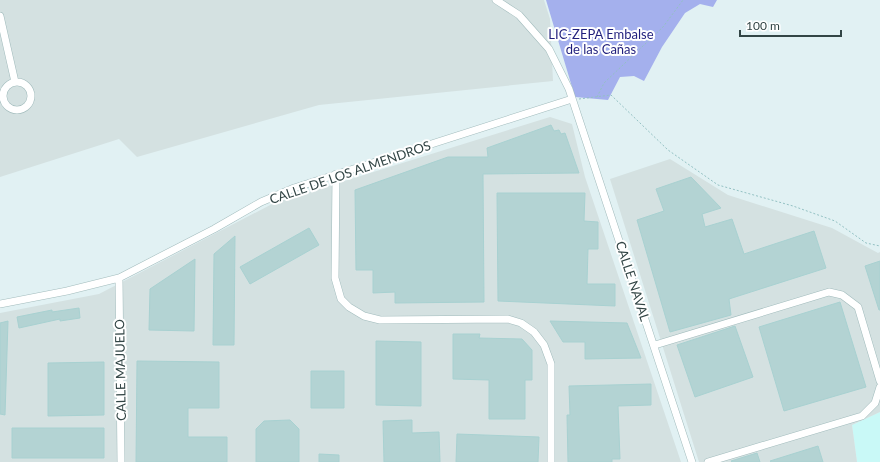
<svg xmlns="http://www.w3.org/2000/svg" width="880" height="462" font-family="Lato,sans-serif">
<style>
.commercial{fill:#c9f9f7}
.industrial{fill:#d4e1e1}
.green{fill:#a4b0ed}
.building{fill:#b3d3d3;stroke:#a8d1d1}
.lines{fill:none;stroke-linecap:round;stroke-linejoin:round}
.street-casing{stroke:#a1bbbc;stroke-width:8}
.path{stroke:#93c1c3;stroke-width:1;stroke-dasharray:2 2;stroke-linecap:butt}
.street{stroke:#fff;stroke-width:7}
.labels{text-anchor:middle;dominant-baseline:central;stroke-width:4;stroke-linejoin:round;paint-order:stroke}
.park-label{font-size:13px;fill:#201f7c;stroke:#fff}
.street-label{font-size:13px;fill:#324545;stroke:#fff}
</style>
<rect width="100%" height="100%" fill="#e1f1f3"/>
<path class="commercial" d="M880,412V462H857L852,425Z"/>
<path class="industrial" d="M0,0H544L550,19L553,81L319,105L137,157L119,139L0,177Z
M550,117L572,124L585,177L681,462H0V313L99,294L274,203Z
M670,159L728,195L832,228L878,253L880,252V412L852,425L857,462H699L610,179Z"/>
<path class="green" d="M546,0H717L713,7L700,4L685,13L662,47L644,81L634,76L620,77L608,100L575,97Z"/>
<path class="building" d="M551,125L554,131L559,130L561,134L565,133L579,173L483,174L484,302L395,303V292L373,293V270H356L355,190L448,157H488L487,148Z
M691,177L721,208L702,214L705,227L732,219L744,254L814,231L826,268L729,299L731,315L670,332L637,220L664,211L656,189Z
M497,193H585L584,221L598,222V249H588L587,284H615V306L498,301Z
M309,228L319,245L250,284L240,267Z
M235,236L234,345H213L214,254Z
M195,259L194,331L149,330L150,289Z
M880,261V310H879L865,266Z
M840,302L866,387L784,411L759,327Z
M79,308L80,318L60,321V319L19,328L17,317L52,310V312Z
M8,321L5,415L0,414V323Z
M550,321L627,323L641,358L585,359V342H563Z
M735,326L753,377L695,397L677,345Z
M453,334H480L479,338L522,339L532,350V380H525V419H489V380L453,379Z
M376,341L421,342V406L376,405Z
M137,361L219,362V408H188V437H227V462H136Z
M104,362V415L48,416V363Z
M311,371H344V408H311Z
M651,384V405L618,406L620,459H612V462H568L567,415H570L569,386Z
M290,420L299,429V462H256V429L264,421Z
M412,420V433L439,432L440,462H384L383,421Z
M12,428H104V458H12Z
M457,434L539,437L538,462H456Z
M818,446L823,462H771L770,461Z
M757,453L760,462H732L731,461Z
M319,454L339,455V462H319Z"/>
<g class="lines">
<g class="street-casing">
<path id="street" d="M496,0L519,15L549,49L569,89L692,462
M0,16L15,82
M3 96a14 14 0 1 1 28 0a14 14 0 1 1-28 0Z
M336,174L335,278L341,299L349,307L364,316L380,320L508,319L521,323L534,332L544,345L551,364V462
M119,278L121,462
M0,304L67,291L119,278L214,229L261,202L294,188L572,99
M655,345L829,292L842,295L858,307L880,381
M708,462L862,416L875,403L880,387"/>
</g>
<path class="path" d="M597,97L604,83L663,27L683,0
M579,99L611,95L668,150L718,185L793,206L835,221L866,243L880,246"/>
<use href="#street" class="street"/>
</g>
<g class="labels">
<g class="park-label">
<text x="601" y="34">LIC-ZEPA Embalse<tspan x="601" dy="15">de las Cañas</tspan></text>
</g>
<g class="street-label">
<text transform="translate(350 172) rotate(-19)">CALLE DE LOS ALMENDROS</text>
<text transform="translate(633 281) rotate(72)">CALLE NAVAL</text>
<text transform="translate(120 370) rotate(-91)">CALLE MAJUELO</text>
</g>
</g>
<path d="M740 30v6h101v-6" fill="none" stroke="#324545" stroke-width="2"/>
<text x="746" y="30" font-size="12" fill="#324545" stroke="#ffffff" stroke-width="3" paint-order="stroke">100 m</text>
</svg>
